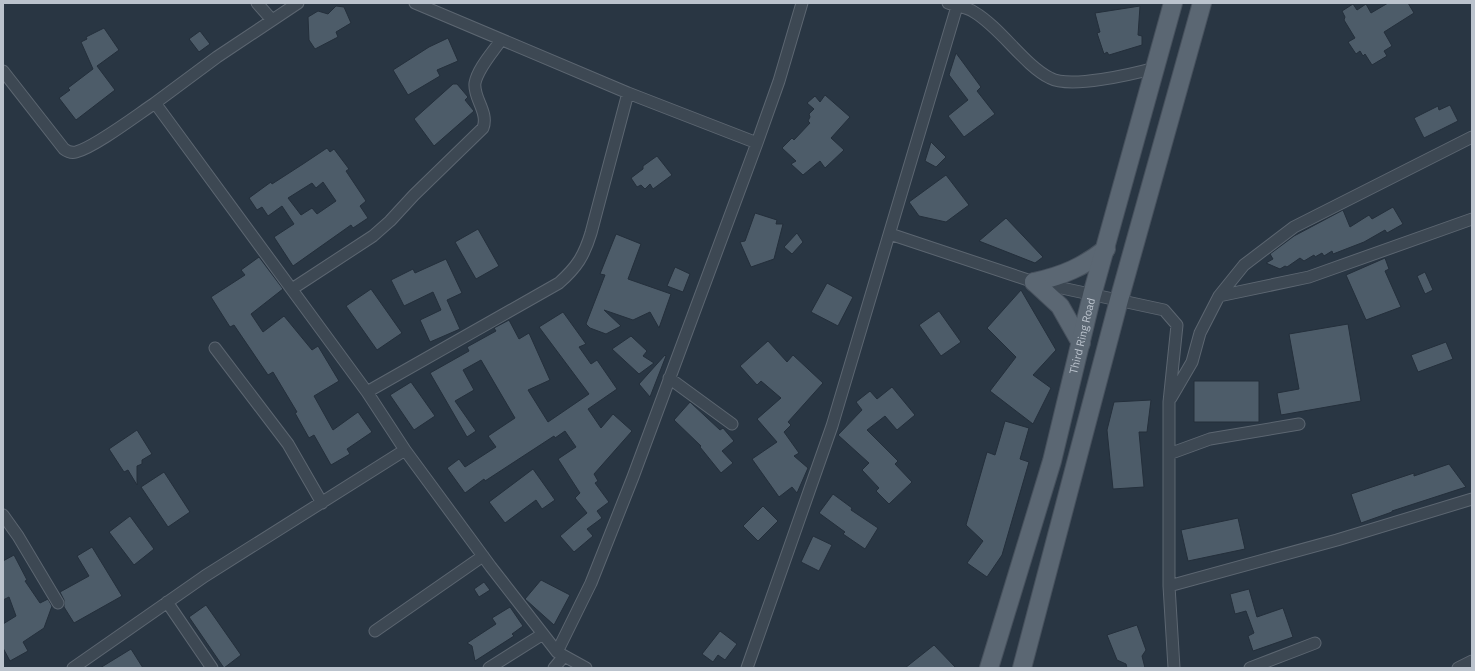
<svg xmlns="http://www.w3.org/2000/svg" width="1475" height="671" font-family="'IBM Plex Sans',sans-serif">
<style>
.building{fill:#4d5c69;stroke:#242f3b;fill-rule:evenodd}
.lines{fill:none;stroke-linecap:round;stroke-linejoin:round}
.minor-casing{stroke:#5c6671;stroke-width:13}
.primary-casing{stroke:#47515d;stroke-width:20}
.minor{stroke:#3d4853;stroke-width:11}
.primary{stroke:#5b6773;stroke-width:18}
.labels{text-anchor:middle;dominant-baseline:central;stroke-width:3.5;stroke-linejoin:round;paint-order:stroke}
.street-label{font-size:11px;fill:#bbc3cd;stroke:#212d39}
</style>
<rect width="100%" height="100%" fill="#293643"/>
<path class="building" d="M1388,3H1408L1414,13L1384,32L1392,46L1384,51L1387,56L1372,65L1365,54L1363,56L1360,51L1356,54L1348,42L1355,38L1344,20L1345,17L1342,11L1353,4L1357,10L1366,4L1371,13Z
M336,6L344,7L351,23L336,32L338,37L315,49L309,40L308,17L318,11L328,14Z
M1140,6L1138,35L1142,36V45L1109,55L1107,52L1104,54L1097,33L1100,32L1095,13Z
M104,28L119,50L97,66L115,90L76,120L59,98L70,90L68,88L93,69L81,42L87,39L86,37Z
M200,31L210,44L199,52L189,39Z
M448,38L458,61L437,70L440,76L408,95L393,70L429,47Z
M956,53L981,87L977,91L995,114L964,137L948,116L968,100L949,75Z
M453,84H457L468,97L465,100L474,111L434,146L414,119Z
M825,95L850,117L831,138L844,150L825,168L820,161L803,175L791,164L796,161L782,148L792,138L794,140L810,123L808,121L810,117L809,114L814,109L807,103L815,96L820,102Z
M1450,105L1458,121L1424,138L1414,118L1438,106L1439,110Z
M931,142L946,157L936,167L925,161Z
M327,148L330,152L334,149L349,169L346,171L366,201L360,206L368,218L353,228L351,225L293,266L274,237L294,224L282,206L268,216L262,207L257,210L249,198L271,182L272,184L303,164ZM323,182L336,201L317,214L312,208L301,215L288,198L312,183L316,188Z
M657,156L672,175L653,189L650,184L645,189L641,185L637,187L631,178L643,169V166Z
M946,175L969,205L946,222L919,216L909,202Z
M1393,207L1403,224L1387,233L1385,230L1364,242L1333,254L1332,251L1324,256L1322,253L1315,257L1314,255L1304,261L1300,258L1287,267L1285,266L1280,269L1266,263L1273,259L1270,254L1294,236L1343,210L1350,227L1369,215L1372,219Z
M755,213L777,220L776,224H783L774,259L751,267L740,242L745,241Z
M1006,218L1043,257L1035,263L979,241Z
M478,229L499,266L476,279L455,242Z
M797,233L803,242L792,254L784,247Z
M616,234L641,244L628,279L671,294L659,328L650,312L633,320L604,310L621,326L606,334L590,328L586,324L605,275L600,274Z
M259,257L283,289L251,314L263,332L284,316L312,350L318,346L339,381L314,396L333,430L358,412L372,432L347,449L350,454L331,465L314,435L309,438L295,413L297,412L273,372L268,375L234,325L230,327L211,297L245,275L241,270Z
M1385,258L1389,269L1385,271L1401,307L1366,320L1346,275Z
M446,259L462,293L447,300L460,329L430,342L420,320L441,310L433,292L404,306L391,280L413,269L415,273Z
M675,267L690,274L683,292L667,286Z
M1425,272L1433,290L1425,294L1417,276Z
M827,283L853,297L838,326L811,312Z
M371,289L402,333L377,350L346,306Z
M1021,290L1056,350L1033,375L1051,388L1033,424L990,391L1016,357L987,328Z
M939,311L961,342L941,356L919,325Z
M563,312L586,344L579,347L591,364L597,360L617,389L588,409L601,428L613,414L632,431L594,474L598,481L595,483L609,502L597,511L602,518L587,529L593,536L574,552L560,536L587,513L575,498L580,493L558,459L576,447L565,431L555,438L554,436L485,481L484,479L465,493L447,468L459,459L465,467L496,447L488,436L515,418L481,360L463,370L474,390L455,401L476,431L467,437L430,373L469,351L467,347L496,331L494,328L509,320L519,339L529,333L550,380L528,390L548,422L589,394L539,327Z
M1348,324L1361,401L1281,415L1277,393L1299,389L1289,334Z
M631,336L647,351L643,356L654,363L639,374L612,349Z
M768,341L787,362L793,355L823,383L788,422L791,425L784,432L799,453L794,456L808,468L797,493L792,487L779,497L752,459L777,442L757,419L781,398L761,381L757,385L740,366Z
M1446,342L1453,359L1418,372L1411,355Z
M665,355L666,356L650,397L639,384Z
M1194,381H1259V422H1194Z
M411,382L435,416L414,430L390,395Z
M892,387L915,415L897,430L885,416L867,430L898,461L895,464L912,482L889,504L876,491L879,488L862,470L869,463L838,435L862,410L856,402L870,391L877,399Z
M1151,400L1147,432H1139L1144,487L1113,489L1107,430L1114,402Z
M690,402L720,430L723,428L734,441L722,451L733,463L721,473L700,447L701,446L674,420Z
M1005,421L1029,428L1020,459L1029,462L1002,555L987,577L967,563L983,541L966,525L987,452L995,455Z
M137,430L152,454L142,460V464L137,466V485L128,470L124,472L109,449Z
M1449,464L1466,487L1392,511V512L1361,523L1351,494L1414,473V476Z
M533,469L555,500L542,509L536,500L505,523L489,502Z
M164,472L190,512L168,527L141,487Z
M833,494L852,508L851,510L878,528L865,549L843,534L845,532L819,513Z
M763,506L778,521L758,541L743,526Z
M130,516L154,549L134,565L109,532Z
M1238,518L1245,549L1188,561L1181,530Z
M813,536L832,545L819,571L801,562Z
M92,547L122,596L74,623L64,607V600L60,592L89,576L77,556Z
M14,555L27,580L25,581L40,603L48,599L52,606L44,628L23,642L28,651L10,661L3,648V624L16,616L9,597L3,600V561Z
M541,580L570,595L554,625L525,599Z
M484,582L490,590L479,597L474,589Z
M1249,589L1257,617L1283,608L1293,637L1253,651L1248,636L1254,633L1246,611L1235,614L1230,594Z
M206,605L241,655L224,668L189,617Z
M510,607L523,626L512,634L514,636L475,661L472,646L467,643L496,624L492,618Z
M1137,625L1146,650L1142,656L1145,668H1127L1126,664L1117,660L1107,635Z
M720,631L737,644L725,660L718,655L713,662L702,654Z
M934,645L956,668H905Z
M131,649L143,668H100Z"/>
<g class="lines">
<g class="minor-casing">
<path id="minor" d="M257,3L272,20
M415,3L628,93L757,143
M948,3C956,6 967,7 974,12C1001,28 1024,65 1050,78C1070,89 1133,74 1155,68
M3,71L64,149C68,152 72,153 76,152C95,147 137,115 155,103L367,392L405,450L491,567L557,652L586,668
M155,103L217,57L298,3
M890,234L1034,282L1164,310L1177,325L1169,402V586L1174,668
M292,289L373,236L390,221L414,195L483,128C489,112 473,98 475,83C478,68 493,52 501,40
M1219,296L1309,277L1472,219
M215,348L288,444L322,503
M669,378L732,424
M367,392L559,283C577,267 584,256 591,233L628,93
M1171,398L1192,362L1200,333L1219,296L1244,265L1294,227L1472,137
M1169,454L1210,439L1299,424
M3,515L18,536L58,603
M1169,586L1337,540L1472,499
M167,602L212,668
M375,631L483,556
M557,652L591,583L633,477L757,143L779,81L802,3
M73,668L205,576L405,450
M489,668L543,634
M554,668L564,656
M747,668L832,426L958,3
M1250,668L1315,643
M1458,668L1472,661"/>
</g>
<g class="primary-casing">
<g id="primary">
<path d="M1034,282C1062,276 1083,267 1106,249"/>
<path d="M1034,282L1060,306L1081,343"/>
<path id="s1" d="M989,668L1052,461L1092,295L1173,3"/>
<path d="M1022,668L1119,300L1202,3"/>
</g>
</g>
<use href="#minor" class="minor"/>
<use href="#primary" class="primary"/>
</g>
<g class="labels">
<g class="street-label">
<text stroke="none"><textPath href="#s1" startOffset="345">Third Ring Road</textPath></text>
</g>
</g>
<rect width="1475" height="671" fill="none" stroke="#bbc3cd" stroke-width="8"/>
</svg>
